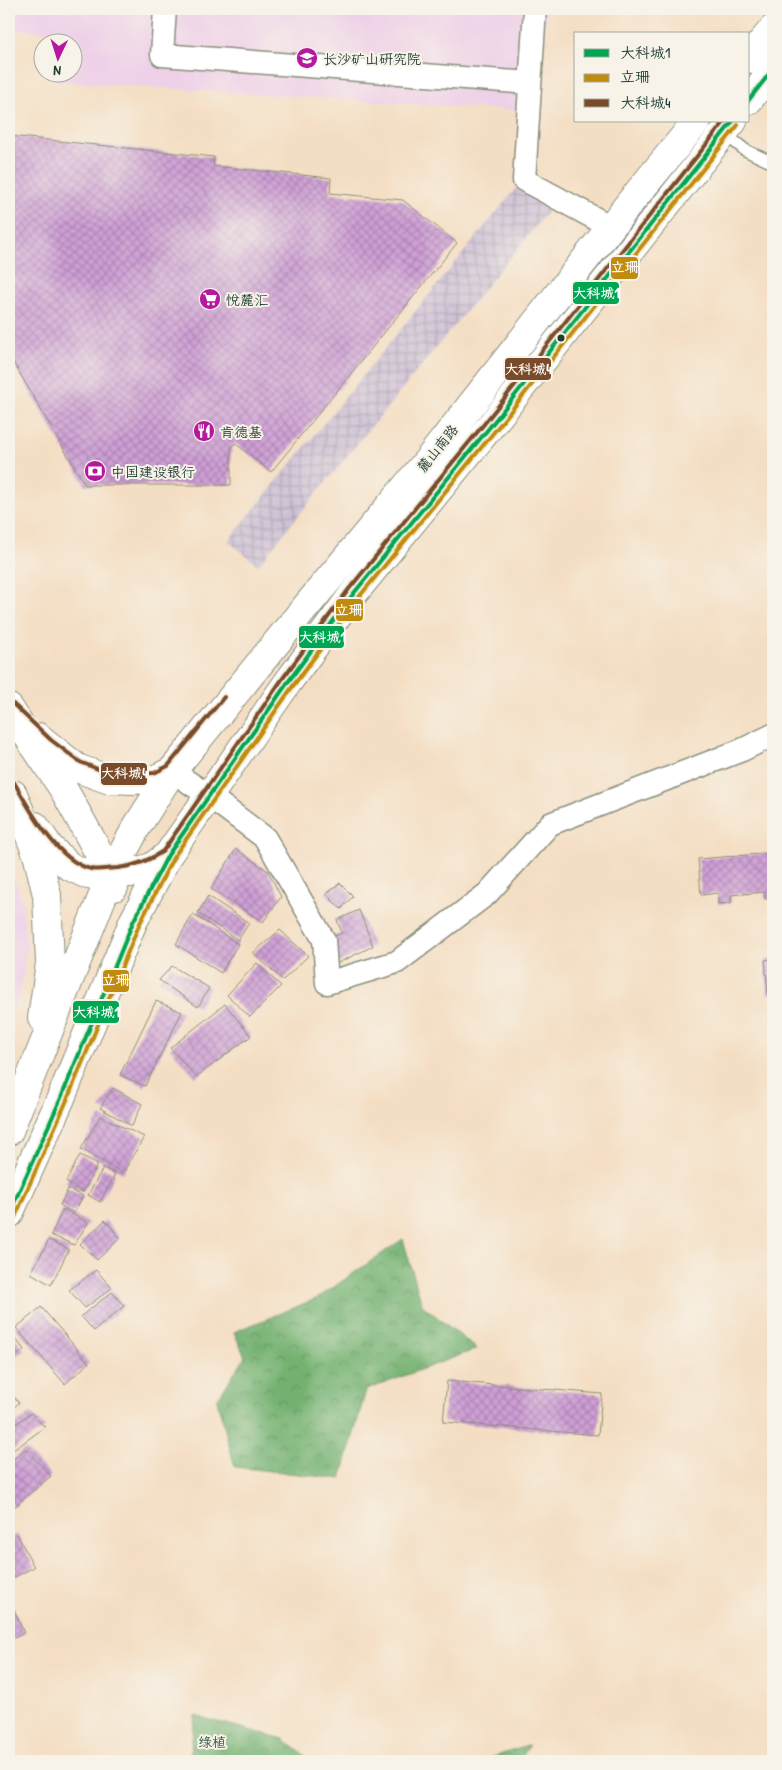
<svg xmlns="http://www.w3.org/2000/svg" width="782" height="1770" font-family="'Patrick Hand','LXGW WenKai TC',sans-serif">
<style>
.built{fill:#eed0e8}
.industrial{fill:url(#industrial-grid)}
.forest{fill:url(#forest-crowns);stroke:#4a7853}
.building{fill:url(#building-cross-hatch)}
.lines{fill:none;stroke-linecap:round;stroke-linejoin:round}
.service-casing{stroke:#8a8e7c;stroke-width:14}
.minor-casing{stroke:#8a8e7c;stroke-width:25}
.secondary-casing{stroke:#8a8e7c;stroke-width:30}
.service{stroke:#fff;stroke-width:11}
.minor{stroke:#fff;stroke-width:22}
.secondary{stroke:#fff;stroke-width:28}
.bus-1-casing{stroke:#f7f3e8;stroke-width:8}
.bus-2-casing{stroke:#f7f3e8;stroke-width:8}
.bus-3-casing{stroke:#f7f3e8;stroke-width:8}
.bus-1{stroke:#00a651;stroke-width:4}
.bus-2{stroke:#c18c0d;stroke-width:4}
.bus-3{stroke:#7a4b2a;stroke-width:4}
.bus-dot{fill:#1f3d34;stroke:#f7f3e8;stroke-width:2}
.labels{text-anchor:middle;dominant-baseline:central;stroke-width:4;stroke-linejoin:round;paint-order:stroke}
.poi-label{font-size:14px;fill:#1f3d34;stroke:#f7f3e8;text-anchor:start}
.street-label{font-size:14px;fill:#1f3d34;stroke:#f7f3e8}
.park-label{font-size:14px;fill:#365a44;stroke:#f7f3e8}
.line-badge{stroke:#f7f3e8;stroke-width:2}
.badge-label{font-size:14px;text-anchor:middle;font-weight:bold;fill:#fff}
</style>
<defs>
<pattern id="industrial-grid" width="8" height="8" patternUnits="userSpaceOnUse" patternTransform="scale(1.25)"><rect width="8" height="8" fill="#ccbed4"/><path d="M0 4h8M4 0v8" fill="none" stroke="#a59cad"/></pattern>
<pattern id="forest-crowns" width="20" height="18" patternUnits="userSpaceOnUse" patternTransform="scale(1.25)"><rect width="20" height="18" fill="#75b272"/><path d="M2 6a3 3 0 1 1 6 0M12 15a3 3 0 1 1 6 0" fill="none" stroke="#5f925e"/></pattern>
<pattern id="building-cross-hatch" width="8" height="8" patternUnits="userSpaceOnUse" patternTransform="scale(1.25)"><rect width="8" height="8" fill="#cf9fd6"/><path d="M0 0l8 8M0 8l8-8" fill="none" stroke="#a783ae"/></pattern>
</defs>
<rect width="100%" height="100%" fill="#f7f3e8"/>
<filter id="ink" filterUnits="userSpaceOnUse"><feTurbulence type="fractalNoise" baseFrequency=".02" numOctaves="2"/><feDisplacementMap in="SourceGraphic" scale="10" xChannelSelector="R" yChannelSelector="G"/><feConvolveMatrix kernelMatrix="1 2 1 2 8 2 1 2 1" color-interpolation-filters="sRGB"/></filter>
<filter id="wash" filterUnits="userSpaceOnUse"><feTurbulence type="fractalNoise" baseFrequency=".0096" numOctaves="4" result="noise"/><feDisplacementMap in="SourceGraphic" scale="20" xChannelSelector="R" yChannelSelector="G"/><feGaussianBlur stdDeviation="1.12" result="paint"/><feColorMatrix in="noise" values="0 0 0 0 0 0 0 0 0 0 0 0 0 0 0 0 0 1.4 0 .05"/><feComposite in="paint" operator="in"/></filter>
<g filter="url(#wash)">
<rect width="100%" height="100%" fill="#f4dec3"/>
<path class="built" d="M9,9H547L538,112L54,81V73L72,72V42H56V32L9,29Z
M9,861L22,902L27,945L20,994L9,1017Z"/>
<path class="industrial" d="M517,187L548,211L258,565L228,541Z"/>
<path class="forest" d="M403,1239L422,1305L477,1349L366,1390L341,1479L235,1467L217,1400L245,1357L234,1332L318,1298Z
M195,1716L284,1739L311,1761H189Z
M530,1745L519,1761H481Z"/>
<g id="blocks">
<path class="building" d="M9,136L214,157L213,166L331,178L330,193L403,200L457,243L271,472L235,443L231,448V485H85L9,355Z
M236,849L268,871L281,897L263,922L211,889Z
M773,853V898L765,899V892L731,895V903L718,904V893L701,895L698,859Z
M340,883L353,896L341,909L326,894Z
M208,896L249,923L238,940L198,913Z
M359,910L373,946L336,964L324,940L342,933L337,920Z
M193,914L238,944L221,973L176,944Z
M280,930L308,956L283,980L253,953Z
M773,959V994H768L765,960Z
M257,963L281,986L250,1017L227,995Z
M172,966L209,988L198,1007L159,980Z
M156,1001L182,1012L145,1086L120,1075Z
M225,1004L251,1036L196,1077L170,1048Z
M113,1088L142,1104L132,1126L100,1108Z
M100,1116L144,1137L123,1173L81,1149Z
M80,1155L98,1164L83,1192L66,1182Z
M103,1168L115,1174L100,1202L88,1195Z
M68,1189L83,1196L74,1213L60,1205Z
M63,1209L88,1223L74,1245L51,1235Z
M105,1220L120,1238L97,1260L80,1244Z
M49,1240L69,1249L51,1285L31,1273Z
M96,1270L112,1288L85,1308L69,1290Z
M112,1292L124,1306L94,1331L81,1316Z
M41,1307L89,1363L65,1384L16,1328Z
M9,1329L24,1350L9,1361Z
M447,1381L602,1394L598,1435L443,1422Z
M9,1392L19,1403L9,1411Z
M31,1413L45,1427L12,1451L9,1448V1429Z
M25,1449L51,1476L14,1507L9,1501V1463Z
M17,1534L34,1567L9,1580V1539Z
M11,1602L24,1633L9,1641V1603Z"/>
</g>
</g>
<g filter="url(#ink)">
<use href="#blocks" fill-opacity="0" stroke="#8a8e7c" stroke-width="1"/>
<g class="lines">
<g class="service-casing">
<path id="service" d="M724,133L745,150L773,163"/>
</g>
<g class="minor-casing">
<path id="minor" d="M165,9L162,55L530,83
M535,9L524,180L611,227
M172,771L209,796L265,838L324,940L327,983L397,962L487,894L550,824L742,750L773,735"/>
</g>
<g class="secondary-casing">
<path id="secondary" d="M748,59L773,29
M748,101L773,69
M9,708L64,790L111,875L114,887
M38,737L77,768L107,779L133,780L156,779L172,771
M13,794L37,854L47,895L50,963L42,1018
M35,826L50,848L69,866L88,875L132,873L152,867L168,855
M9,1131L111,875L136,828L172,771L295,620L428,460L632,200L697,121
M9,1214L61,1098L133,922L168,855L288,682L354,593L489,428L733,121"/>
</g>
<use href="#service" class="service"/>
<use href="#minor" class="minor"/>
<use href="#secondary" class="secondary"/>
<g class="bus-1-casing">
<path id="bus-1" d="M748,101L773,69
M9,1214L61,1098L133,922L168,855L288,682L354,593L489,428L733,121"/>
</g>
<g class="bus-2-casing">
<path id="bus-2" d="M15,1217L67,1100L139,925L173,858L293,686L359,597L494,432L738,125"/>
</g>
<g class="bus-3-casing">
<path id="bus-3" d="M13,704L51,740L80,762L108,773L133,774L154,773L168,766L224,697
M14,782C29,809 58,862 91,869C99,871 109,868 118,868C135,866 149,861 163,851L283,678L349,589L484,424L725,121"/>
</g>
<use href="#bus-1" class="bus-1"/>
<use href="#bus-2" class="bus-2"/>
<use href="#bus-3" class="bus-3"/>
</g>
</g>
<defs>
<g id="university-disc" transform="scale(1.125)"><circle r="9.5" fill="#b5179e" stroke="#f7f3e8"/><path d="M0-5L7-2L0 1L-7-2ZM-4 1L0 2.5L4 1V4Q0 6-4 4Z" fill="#fff"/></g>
<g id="supermarket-disc" transform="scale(1.125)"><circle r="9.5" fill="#b5179e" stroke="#f7f3e8"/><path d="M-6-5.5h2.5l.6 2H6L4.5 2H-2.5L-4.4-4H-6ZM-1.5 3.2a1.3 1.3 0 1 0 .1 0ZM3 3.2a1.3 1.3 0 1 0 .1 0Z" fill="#fff"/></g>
<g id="restaurant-disc" transform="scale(1.125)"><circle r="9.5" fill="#b5179e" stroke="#f7f3e8"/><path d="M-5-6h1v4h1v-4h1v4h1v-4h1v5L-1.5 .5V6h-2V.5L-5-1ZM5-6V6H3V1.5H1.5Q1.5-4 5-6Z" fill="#fff"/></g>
<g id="bank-disc" transform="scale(1.125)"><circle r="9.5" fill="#b5179e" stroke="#f7f3e8"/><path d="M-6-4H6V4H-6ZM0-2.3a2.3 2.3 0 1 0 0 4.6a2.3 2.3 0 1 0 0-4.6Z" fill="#fff"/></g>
</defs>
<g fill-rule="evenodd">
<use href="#university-disc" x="307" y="58"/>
<use href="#supermarket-disc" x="210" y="299"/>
<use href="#restaurant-disc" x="204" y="431"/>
<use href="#bank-disc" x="95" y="471"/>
</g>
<circle class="bus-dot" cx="561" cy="338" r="4.5"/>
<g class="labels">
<g class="poi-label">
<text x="323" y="58">长沙矿山研究院</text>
<text x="226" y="299">悦麓汇</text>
<text x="220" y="431">肯德基</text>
<text x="111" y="471">中国建设银行</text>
</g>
<g class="street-label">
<text transform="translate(437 448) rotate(-51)">麓山南路</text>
</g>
<g class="park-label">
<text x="212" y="1741">绿植</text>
</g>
</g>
<g class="line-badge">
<rect x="610" y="256" width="29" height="24" rx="5" fill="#c18c0d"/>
<rect x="572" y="281" width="48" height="24" rx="5" fill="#00a651"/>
<rect x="504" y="357" width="48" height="24" rx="5" fill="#7a4b2a"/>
<rect x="335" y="598" width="29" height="24" rx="5" fill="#c18c0d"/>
<rect x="298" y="625" width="47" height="24" rx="5" fill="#00a651"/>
<rect x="100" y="762" width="48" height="24" rx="5" fill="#7a4b2a"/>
<rect x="102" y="969" width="28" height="24" rx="5" fill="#c18c0d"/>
<rect x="72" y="1000" width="48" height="24" rx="5" fill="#00a651"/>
</g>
<g class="badge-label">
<text x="625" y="272">立珊</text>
<text x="596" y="298">大科城1</text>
<text x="528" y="374">大科城4</text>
<text x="349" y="615">立珊</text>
<text x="322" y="642">大科城1</text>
<text x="124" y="778">大科城4</text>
<text x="116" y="985">立珊</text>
<text x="96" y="1017">大科城1</text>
</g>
<rect width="782" height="1770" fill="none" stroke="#f7f3e8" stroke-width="30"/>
<rect x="574" y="32" width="175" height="90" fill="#f7f3e8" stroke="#a1aaa0"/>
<rect x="584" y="49" width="25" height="8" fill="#00a651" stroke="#a1aaa0"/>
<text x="620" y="58" font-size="15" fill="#1f3d34">大科城1</text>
<rect x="584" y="74" width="25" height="8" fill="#c18c0d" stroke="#a1aaa0"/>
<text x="620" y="82" font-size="15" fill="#1f3d34">立珊</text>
<rect x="584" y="99" width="25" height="8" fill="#7a4b2a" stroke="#a1aaa0"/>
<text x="620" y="108" font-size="15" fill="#1f3d34">大科城4</text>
<g transform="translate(58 58) rotate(184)"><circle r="24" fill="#f7f3e8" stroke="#a1aaa0"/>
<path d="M0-4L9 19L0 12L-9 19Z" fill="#b5179e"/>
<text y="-8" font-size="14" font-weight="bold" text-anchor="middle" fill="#1f3d34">N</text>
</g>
</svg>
